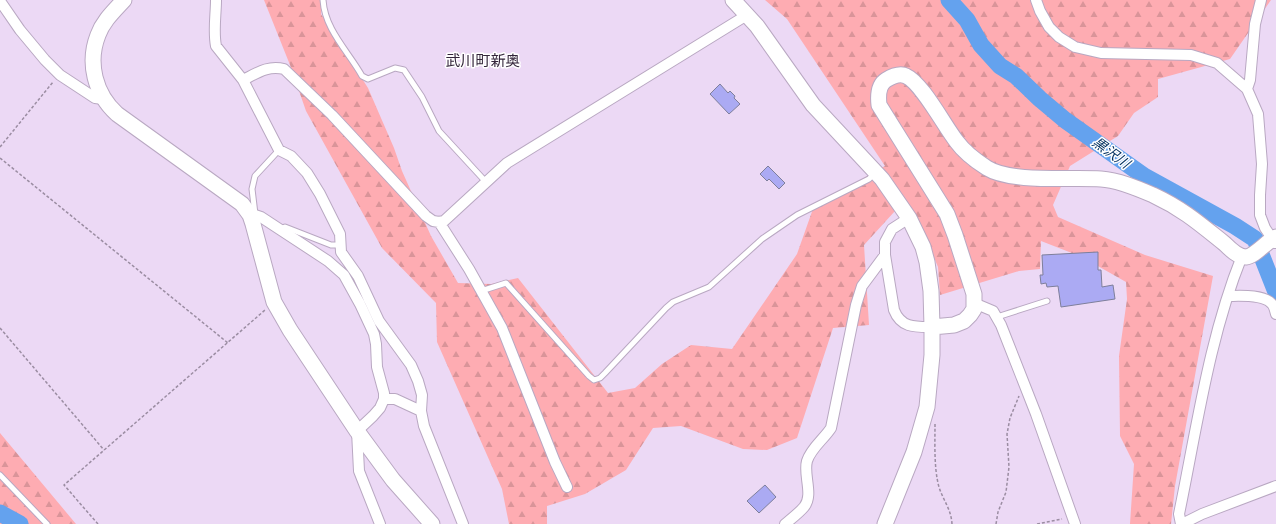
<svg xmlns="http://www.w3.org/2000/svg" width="1276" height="524" font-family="'Fira Sans Condensed','Noto Sans JP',sans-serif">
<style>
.forest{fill:url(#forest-firs)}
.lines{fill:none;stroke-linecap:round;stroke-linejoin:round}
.river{stroke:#64a2ee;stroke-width:17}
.building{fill:#abaaf3;stroke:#7e7f9b}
.lane-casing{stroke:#b9a8c2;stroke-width:7}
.street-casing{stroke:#b9a8c2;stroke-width:12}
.secondary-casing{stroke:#b9a8c2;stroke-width:17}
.path{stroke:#9b8da2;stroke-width:1.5;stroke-dasharray:3 2;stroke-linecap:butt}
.lane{stroke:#fff;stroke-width:5}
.street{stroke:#fff;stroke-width:10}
.secondary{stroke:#fff;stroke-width:15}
.labels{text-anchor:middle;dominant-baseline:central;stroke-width:3;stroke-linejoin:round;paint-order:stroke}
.water-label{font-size:14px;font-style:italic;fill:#053261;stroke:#fff}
.quarter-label{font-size:15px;fill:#33253a;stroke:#fff}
</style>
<defs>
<pattern id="forest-firs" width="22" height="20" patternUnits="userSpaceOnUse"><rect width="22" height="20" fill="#feacb2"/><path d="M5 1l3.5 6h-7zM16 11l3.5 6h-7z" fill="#d99499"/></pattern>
</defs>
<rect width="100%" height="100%" fill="#ecd9f5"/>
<path class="forest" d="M264,0H323L321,14L368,88L394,148L402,171L431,236L458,283L491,284L518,278L608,393L635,388L662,364L691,345L732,349L797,254L814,206L885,166L787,19L765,0H1271L1230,59L1158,79V97L1134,113L1118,136L1070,166L1053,205L1058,217L1145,255L1213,276L1175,486L1171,524H1130L1134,464L1120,436L1119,356L1127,299L1126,282L1082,257L1041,241L1040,269L1019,271L940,295L938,267L925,236L895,211L864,245L869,325L833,328L797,438L767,450L743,449L681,426L653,428L626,470L585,494L547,506V524H509L502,489L437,342L436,303L382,248L306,111L290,65Z
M0,433L10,445L76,524H0Z"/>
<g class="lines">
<path class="river" d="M949,0L967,20L981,45L1000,66L1016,76L1040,99L1065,120L1144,176L1235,226L1255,239L1276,292
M0,513L20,524"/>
</g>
<path class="building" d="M720,84L728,93L730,91L735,96L734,98L740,104L729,114L710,94Z
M768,166L785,183L779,189L769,179L767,181L760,174Z
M1098,252V270H1101L1102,287L1113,285L1115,299L1061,307L1058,286L1047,287L1046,283L1041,284L1040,275H1043L1042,255Z
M765,485L776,497L759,513L747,501Z"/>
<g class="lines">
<g class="lane-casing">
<path id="lane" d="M323,0C325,30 348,51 362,76L368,79L395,68L404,70L422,97L439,131L486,182
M255,214L252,189L255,176L279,150
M280,229L285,227L331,245H340
M481,291L506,283L589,376L594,380L600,378L605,373L666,308L673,302L709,287L762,239L797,215L869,179L874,174
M997,317L1047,301
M0,475L47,524"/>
</g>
<g class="street-casing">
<path id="street" d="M216,0C216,15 213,31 216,46L243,80L279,150L291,156L307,173L320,194L340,234L341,252L358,276L379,321L411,365L418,381L422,395L421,411L424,426L463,524
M1036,0L1040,11L1049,27L1059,37L1075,47L1101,53L1191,55L1217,63L1247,89L1258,114L1262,164L1260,195V215L1265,228L1275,243
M0,1L20,30L45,60L60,75L95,98L103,99
M243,80C257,73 268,65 284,69L332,115L426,216L433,221L439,222L444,221L507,163L747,15
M1247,89L1250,80L1255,24L1261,0
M250,215H255L261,217L328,261L344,275L360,304L374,334L376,344L377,367L384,393V399L380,408L373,416L357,431L359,471L380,524
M909,218L892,229L885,242V255L894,310C901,328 915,327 932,327
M439,222L469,269L502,328L555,462L567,487
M1228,296C1239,296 1262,294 1271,303C1274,305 1275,310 1276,314
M974,303L993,311L1001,325L1036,414L1075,524
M384,399H395L421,411
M785,524C791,519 799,513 804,507C814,495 803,475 807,461C811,448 824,439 831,428L856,305L862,286L885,255
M1181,524L1179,514C1197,427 1209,338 1242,256
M1182,524L1202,514L1276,486"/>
</g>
<g class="secondary-casing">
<path id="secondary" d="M124,0C114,11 103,21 98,35C87,63 95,94 117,114L242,204L250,215L253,224L274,302L290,330L357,431L393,480L432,524
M733,0L757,26L813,105L882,179L909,218L923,247L927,262L931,291L932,327V355L927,407L914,452L885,524
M932,327L954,325L964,321L970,315L974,309V294L955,235L947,214L879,105C878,96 878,85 886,80C891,77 900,73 906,76C922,83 945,127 957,142C965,153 976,161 987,168C1011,183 1071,177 1101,179C1118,180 1137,188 1153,195C1183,209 1200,224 1225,244C1230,249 1238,257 1246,257C1255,256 1267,241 1276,237"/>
</g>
<path class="path" d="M0,147L53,82
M0,158L228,343
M0,328L104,450
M935,424C935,443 934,465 938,483C941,498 951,507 952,524
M98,524L64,485L265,310
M996,524L998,512L1006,492L1009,467L1007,434L1010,418L1019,396
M1037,524L1062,519"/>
<use href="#lane" class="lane"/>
<use href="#street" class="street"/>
<use href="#secondary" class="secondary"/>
</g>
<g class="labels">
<g class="water-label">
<text transform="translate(1111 153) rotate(36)">黒沢川</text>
</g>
<g class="quarter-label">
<text x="483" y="61">武川町新奥</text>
</g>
</g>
</svg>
